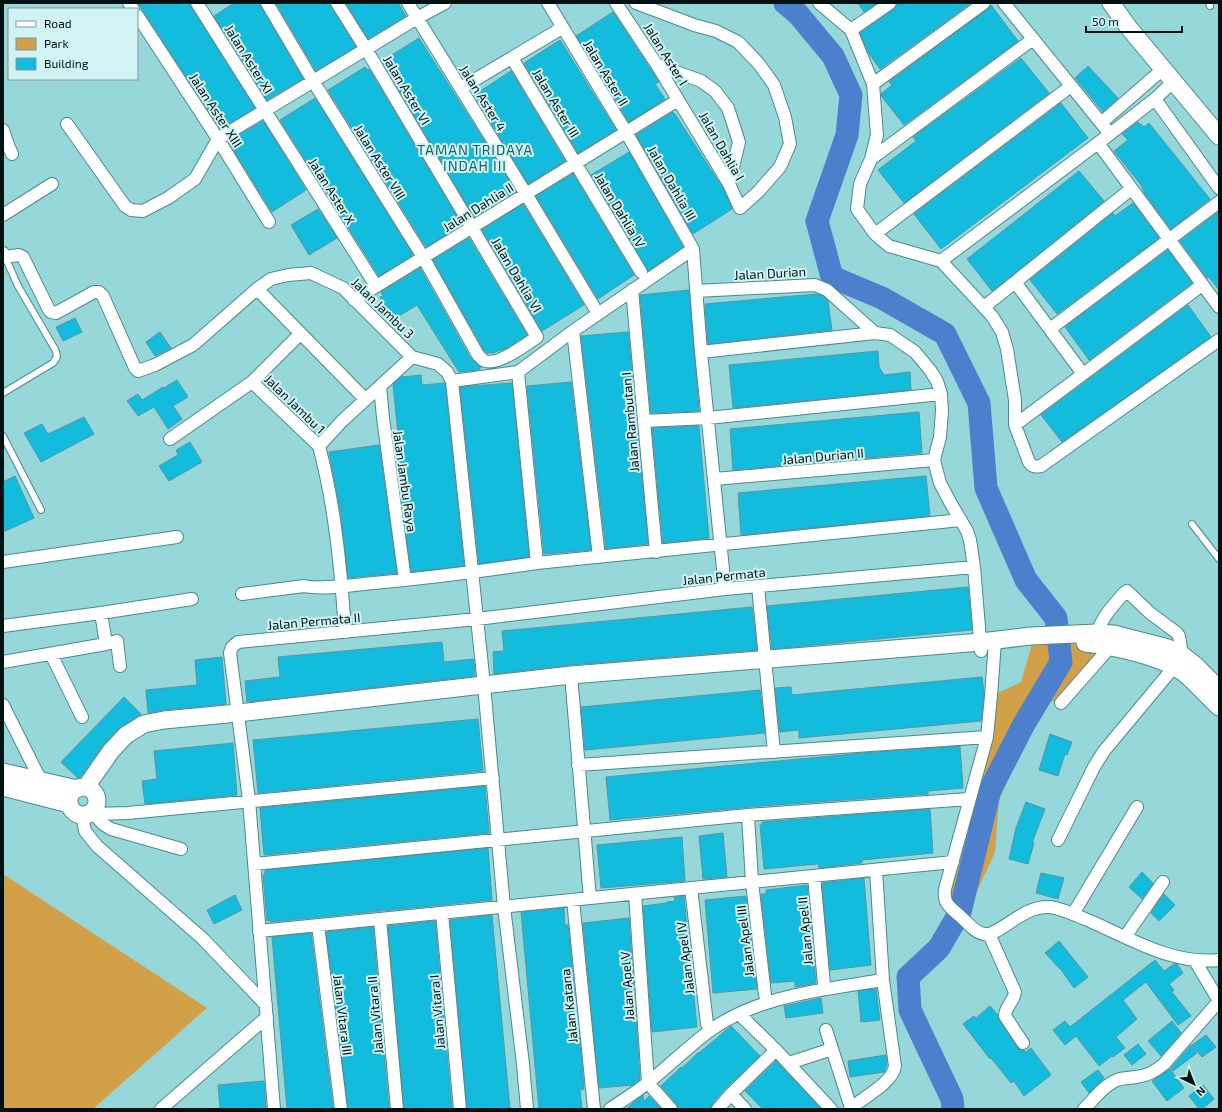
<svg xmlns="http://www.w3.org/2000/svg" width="1222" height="1112" font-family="'Exo 2',sans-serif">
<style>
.green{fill:#d3a04a}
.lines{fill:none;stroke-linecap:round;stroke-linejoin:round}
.river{stroke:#4d80cc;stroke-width:23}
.building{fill:#13bbdd;stroke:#5894a5}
.lane-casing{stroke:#498a8c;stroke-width:8}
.street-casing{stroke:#498a8c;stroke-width:14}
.secondary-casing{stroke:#498a8c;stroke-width:19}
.lane{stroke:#fff;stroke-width:6}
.street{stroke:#fff;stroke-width:12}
.secondary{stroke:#fff;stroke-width:17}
.labels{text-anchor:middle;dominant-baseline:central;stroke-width:4;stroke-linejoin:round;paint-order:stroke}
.street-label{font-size:13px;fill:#001112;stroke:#d2f3f3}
.neighbourhood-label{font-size:14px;letter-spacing:1px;fill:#1a6062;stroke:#d2f3f3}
</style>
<rect width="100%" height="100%" fill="#96d8da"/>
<path class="green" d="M1081,643L1111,646L1061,703L1044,700L999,800L995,852L964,920L944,894L991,696L1021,682L1032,644Z
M3,874L207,1008L93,1109H3Z"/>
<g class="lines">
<path class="river" d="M785,3L798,14L833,56L851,95L847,135L817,221L832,277L882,298L945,334L979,403L986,488L1026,580L1056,618L1061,662L1024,724L990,790L960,912L939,948L908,977L910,1010L952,1099L953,1109"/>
</g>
<path class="building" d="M138,3H190L191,7L255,108L220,129Z
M234,3H260L261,7L303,79L267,100L214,16Z
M276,3H330L331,7L356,47L316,71Z
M346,3H398L406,16L368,39Z
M858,3H877L864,12Z
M897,3H971L880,69L868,52L860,33L894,9Z
M991,5L1018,41L904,125L882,97L881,94L892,85L889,82L988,9Z
M613,12L659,82L655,84L665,99L629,122L576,36Z
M419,38L516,191L474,217L382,61Z
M560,40L616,130L578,153L524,63Z
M1021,58L1049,93L904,203L878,170L916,141L913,137Z
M1088,66L1118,98L1103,112L1075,78Z
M365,67L368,70L369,69L462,225L426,247L328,90Z
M511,71L565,161L528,184L474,95Z
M315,98L413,255L379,276L280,120Z
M1061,103L1088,138L941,249L914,214Z
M673,112L674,114H675L724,190L732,209L693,234L636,135Z
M263,121L306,190L272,212L228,141Z
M1138,122L1144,127L1149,123L1210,199L1171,229L1145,194L1141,185L1114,151L1128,140L1122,134Z
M629,152L683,247L648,271L591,175Z
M1079,171L1104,201L992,291L967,259Z
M573,174L634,275L598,299L536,196Z
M1133,203L1159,238L1057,314L1030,280L1113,213L1115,216Z
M523,204L584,305L542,331L482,230Z
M318,209L337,238L309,255L291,225Z
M1217,213L1219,216V290L1209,277L1207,278L1180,241Z
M469,238L527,335L507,348L493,353H487L484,350L433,260Z
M1168,250L1192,283L1089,360L1065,327Z
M420,268L471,359L482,367L478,370L459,372L417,305L394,319L380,297L383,296L381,292Z
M689,290L699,411L651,413L640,295Z
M816,294L823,296L828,301L832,330L708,344L705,304Z
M1188,305L1211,337L1062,442L1041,415Z
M75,318L82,332L63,341L56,327Z
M160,332L171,348L155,356L146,342Z
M628,332L648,544L606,549L581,336Z
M878,351L879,367L884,375L910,372L911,390L733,408L729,365Z
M421,375L422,385L445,383L464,566L411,572L394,443L396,442L398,434L393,384L401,377Z
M177,380L188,397L173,406L182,419L168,429L154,407L138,416L127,401L138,394L142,400L163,387L164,388Z
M571,382L591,550L544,554L527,386Z
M512,383L529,557L479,564L460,387Z
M919,412L922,453L733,470L730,429Z
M84,417L94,434L41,462L24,433L42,424L48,434Z
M699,426L709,538L663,543L652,428Z
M190,442L202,462L169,481L159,466L178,455L176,450Z
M379,445L397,573L348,578L341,514L329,452Z
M15,476L34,518L3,532V482Z
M926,476L930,516L741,535L738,493Z
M968,587L972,630L772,649L767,606Z
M752,607L757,650L570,665L494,674L493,652L504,651L502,631Z
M442,642L444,662L474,659L475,676L247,702L245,681L280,677L278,657Z
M222,657L226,704L163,710L148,713L146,690L197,685L195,660Z
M982,677L984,693L981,721L799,738V730L780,732L775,688L791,687L792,695Z
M760,690L765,733L585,750L581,707Z
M124,697L141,714L119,728L103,745L79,779L61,762Z
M478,719L483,771L258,793L253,740Z
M1050,734L1072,742L1067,755L1065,754L1058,776L1039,770Z
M233,743L237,795L145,804L142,781L157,779L154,751Z
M960,746L963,788L928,791V794L761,806L610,820L606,777L864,753Z
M485,786L489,833L264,855L260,808Z
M1026,802L1045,809L1032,843H1034L1028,864L1009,859L1016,828Z
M930,809L933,853L862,860V863L819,868L818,864L764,869L760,825H762V822Z
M723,833L727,877L703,879L699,836Z
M682,837L685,881L601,888L597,845Z
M488,848L492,900H491L270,922V920L267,921L263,875L265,874V870Z
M1142,872L1153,883L1142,899L1129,887Z
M1041,873L1064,878L1058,899L1036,893Z
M864,878L871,965L830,970L822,883Z
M807,885L816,983L795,987V981L771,983L761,894H766V890Z
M1164,894L1175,905L1159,921L1151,913Z
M235,895L242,910L214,924L207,910Z
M684,896L697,1027L652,1032L643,906L667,903V902L675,901L674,897Z
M746,896L757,989L713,993L705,900Z
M564,908L565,925H568L575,997L572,998L575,1032L579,1031L584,1089L580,1090L582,1109H539L521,912Z
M492,915L510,1109H467L450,920Z
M629,918L640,1079L633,1085L599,1088L583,923Z
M435,921L452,1109H404L388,926Z
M373,927L389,1109H348L326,932Z
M311,933L333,1109H287L272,937Z
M1059,941L1088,977L1074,988L1062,971L1045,953Z
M1155,960L1164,971L1174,964H1177L1183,973L1169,984L1174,990L1172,992L1191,1016L1178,1025L1146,982L1123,1000L1137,1019L1116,1037L1125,1048L1113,1057L1112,1056L1099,1066L1076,1036L1065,1045L1053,1030L1065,1021L1070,1027Z
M876,989L880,1020L861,1022L858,991Z
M821,998L823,1013L786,1018L784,1006Z
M990,1006L998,1015L999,1020L1017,1047L1026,1052L1031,1048L1051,1075L1024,1096L1014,1081L1011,1083L991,1058L990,1059L963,1024L974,1016L976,1018Z
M1172,1021L1181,1033L1161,1056L1148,1041Z
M731,1026L760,1056L725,1089L712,1104L711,1109H678L677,1104L661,1086L681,1067L682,1068L699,1052V1053Z
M1206,1035L1216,1047L1202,1057L1192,1045Z
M1138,1044L1146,1054L1132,1065L1124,1055Z
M1191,1045L1197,1053L1173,1071L1171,1068Z
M886,1055L887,1065L884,1072L850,1077L848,1061Z
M776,1061L821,1109H763L745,1091Z
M1170,1069L1184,1088L1167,1101L1152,1081Z
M1098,1070L1104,1078L1089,1093L1081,1082Z
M264,1081L266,1109H220L218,1085Z
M1203,1085L1214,1099L1202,1109H1199L1189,1096Z
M643,1095L644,1101L649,1096L661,1109H626Z"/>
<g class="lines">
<g class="lane-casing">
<path id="lane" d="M1209,3L1210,6
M3,393L53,363L57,357L56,351L18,286L5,257
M3,436L41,510
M1192,524L1219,559"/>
</g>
<g class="street-casing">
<path id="street" d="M129,3L133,9
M197,3L376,286
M267,3L313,81L423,257L478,355C479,356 482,359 483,360C495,368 527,344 537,337L366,49L337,3
M408,3L526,194L594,307
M548,3L626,132L693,249L701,352L725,589
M616,3L657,65L729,184L740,208L758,192L780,167L790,144L785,117L774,85L759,64L738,42L716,31L694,25L636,3
M819,3L851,30L873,84L877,135L871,159L860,184L857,209L875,234L889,246L941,261L992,316L1002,332L1007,349L1015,400V425L1029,462C1032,467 1035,467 1041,466L1219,340
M1004,3L1110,134
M137,15L218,139L269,222
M851,30L890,3
M512,58L641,272
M657,65L701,81L715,91L728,108L739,142L729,184
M873,84L984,3
M461,88L562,28
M1155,99L1219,188
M1101,123L1163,69
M67,124L125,206L131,210L143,211L168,198L195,179L218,139L417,18L445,3
M3,130L8,145L12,154
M1098,143L1219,307
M871,159L1033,39
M3,215L52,184
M875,234L1071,86
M3,253L5,257L19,255L23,257L49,310L51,312L56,313L94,292H99L103,296L135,368L138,371L155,365L193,345L257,289L271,279L288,275L311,273L343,288L412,357L438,364L447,372L452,381L518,372L573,331L693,249
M941,261L1110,134L1155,99L1174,81
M1015,282L1083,374
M257,289L365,399
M632,290L656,552
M696,291L815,285L827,290L875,333
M354,300L678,100
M984,307L1131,189
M1050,329L1219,202
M573,331L599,557
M701,352L875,333L890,335L915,352L930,370L937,381L941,394L942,411L940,437L934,460L940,483L950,502L967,531L970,540L974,567L981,651
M518,372L537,563
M452,381L484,685L504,907L523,1064L527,1109
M252,382L319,446
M380,386L383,418L405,580
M644,421L708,418L941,394
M1015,425L1202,285
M170,439L252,382L300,334
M714,479L934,460
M3,562L177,537
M758,586L774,752
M242,594L304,586C322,590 354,585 374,583C428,578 483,571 537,563L961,520
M3,626L101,613L192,599
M345,632C341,570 335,506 319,446L342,421L412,357
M995,641L991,696L987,737L945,889C943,904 950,907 960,916C967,922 975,933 984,934C999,937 1022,905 1050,907C1064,909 1077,916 1090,921C1131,939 1173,965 1219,960
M106,644L117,641L120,666
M51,654L82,717
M3,662L106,644L101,613
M571,675L590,898
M1061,703L1111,646L1112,641
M3,705L41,781
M578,765L987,737
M91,813L94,814L128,813L493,778
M94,814L103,824L111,829L181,849
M82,815L85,831L97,846L203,939L266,1005
M1058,840L1094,767L1104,751L1174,667L1182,655L1179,636L1177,633L1150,613L1127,591L1124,593C1113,606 1102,617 1097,633
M254,864L748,815
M814,876L824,984
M691,888L707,1024
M635,894L648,1083L671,1109
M573,900L594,1109
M442,913L460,1109
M1073,914L1137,807
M380,919L397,1109
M318,925L341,1109
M259,931L953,862
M989,934L1015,992C1014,1001 1005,1007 1005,1016L1023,1043
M1125,937L1163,882
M765,995L752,882L748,815L969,799
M739,1014L776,1050L831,1109
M826,1030L851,1108
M789,1063L832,1049
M731,1094L745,1109
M161,1109L267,1017
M274,1109L249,800L230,653L232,647L238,642L477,619L725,589L974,567
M610,1109C623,1100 638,1091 650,1081C670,1065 688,1047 708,1032C758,995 823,990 883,980
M718,1109L731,1094L776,1050
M850,1109C862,1098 893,1083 895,1066L883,980L876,870
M1084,1109C1094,1099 1104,1085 1117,1080C1123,1078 1130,1078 1136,1077C1146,1076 1156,1071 1164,1064L1219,1001L1195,961"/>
</g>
<g class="secondary-casing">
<path id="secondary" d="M1111,3L1129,28L1219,136
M1085,643C1113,646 1161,656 1184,673C1196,683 1207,696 1219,707
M3,772L77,789
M3,787L69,804
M86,787L111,751L126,735L144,724L164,720L238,713L571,675L981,642L1031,636L1097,633L1114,634L1168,648L1182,655L1195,665L1219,689
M69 801a14 14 0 1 1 28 0a14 14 0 1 1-28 0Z"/>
</g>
<use href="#lane" class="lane"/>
<use href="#street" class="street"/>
<use href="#secondary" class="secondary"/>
</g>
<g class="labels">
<g class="street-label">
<text transform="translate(666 54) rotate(58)">Jalan Aster I</text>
<text transform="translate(249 59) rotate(58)">Jalan Aster XI</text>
<text transform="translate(606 73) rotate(59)">Jalan Aster II</text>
<text transform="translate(407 90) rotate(59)">Jalan Aster VI</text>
<text transform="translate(483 98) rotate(58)">Jalan Aster 4</text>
<text transform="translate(556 103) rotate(59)">Jalan Aster III</text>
<text transform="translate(216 110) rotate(57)">Jalan Aster XIII</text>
<text transform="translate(722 146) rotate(60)">Jalan Dahlia I</text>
<text transform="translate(380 162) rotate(58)">Jalan Aster VIII</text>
<text transform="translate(672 183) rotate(60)">Jalan Dahlia III</text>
<text transform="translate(332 191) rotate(58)">Jalan Aster X</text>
<text transform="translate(478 207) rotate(-32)">Jalan Dahlia II</text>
<text transform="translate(620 210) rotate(59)">Jalan Dahlia IV</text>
<text transform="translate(770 273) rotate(-3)">Jalan Durian</text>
<text transform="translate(517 275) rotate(59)">Jalan Dahlia VI</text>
<text transform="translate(383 308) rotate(44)">Jalan Jambu 3</text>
<text transform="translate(295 404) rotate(44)">Jalan Jambu 1</text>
<text transform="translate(630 422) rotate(-95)">Jalan Rambutan I</text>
<text transform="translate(823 456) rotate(-5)">Jalan Durian II</text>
<text transform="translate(405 481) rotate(82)">Jalan Jambu Raya</text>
<text transform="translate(724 576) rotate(-6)">Jalan Permata</text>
<text transform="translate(314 621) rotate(-5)">Jalan Permata II</text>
<text transform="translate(805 931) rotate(-95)">Jalan Apel II</text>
<text transform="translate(745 941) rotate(-97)">Jalan Apel III</text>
<text transform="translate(685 958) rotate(-97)">Jalan Apel IV</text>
<text transform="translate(627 986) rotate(-94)">Jalan Apel V</text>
<text transform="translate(569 1006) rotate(-96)">Jalan Katana</text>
<text transform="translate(437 1012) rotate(-95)">Jalan Vitara I</text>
<text transform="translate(343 1015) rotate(83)">Jalan Vitara III</text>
<text transform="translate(375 1015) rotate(-95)">Jalan Vitara II</text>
</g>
<g class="neighbourhood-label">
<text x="475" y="149">TAMAN TRIDAYA<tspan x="475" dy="16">INDAH III</tspan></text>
</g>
</g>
<rect width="1222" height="1112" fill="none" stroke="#001112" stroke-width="8"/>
<rect x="8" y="8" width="130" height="72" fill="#d2f3f3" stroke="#7e9999"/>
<rect x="16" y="21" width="20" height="6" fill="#ffffff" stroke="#7e9999"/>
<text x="44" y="28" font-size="12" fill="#001112">Road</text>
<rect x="16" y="38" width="20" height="12" fill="#d3a04a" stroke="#7e9999"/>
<text x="44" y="48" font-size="12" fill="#001112">Park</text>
<rect x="16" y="58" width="20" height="12" fill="#13bbdd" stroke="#7e9999"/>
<text x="44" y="68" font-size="12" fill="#001112">Building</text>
<g transform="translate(1194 1084) rotate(137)" stroke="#d2f3f3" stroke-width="3" paint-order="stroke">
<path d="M0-3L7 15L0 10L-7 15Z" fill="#001112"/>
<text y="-6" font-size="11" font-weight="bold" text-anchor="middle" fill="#001112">N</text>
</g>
<path d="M1086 26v6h96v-6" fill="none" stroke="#001112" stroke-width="2"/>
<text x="1092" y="26" font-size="12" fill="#001112" stroke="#d2f3f3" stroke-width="3" paint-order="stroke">50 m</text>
</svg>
